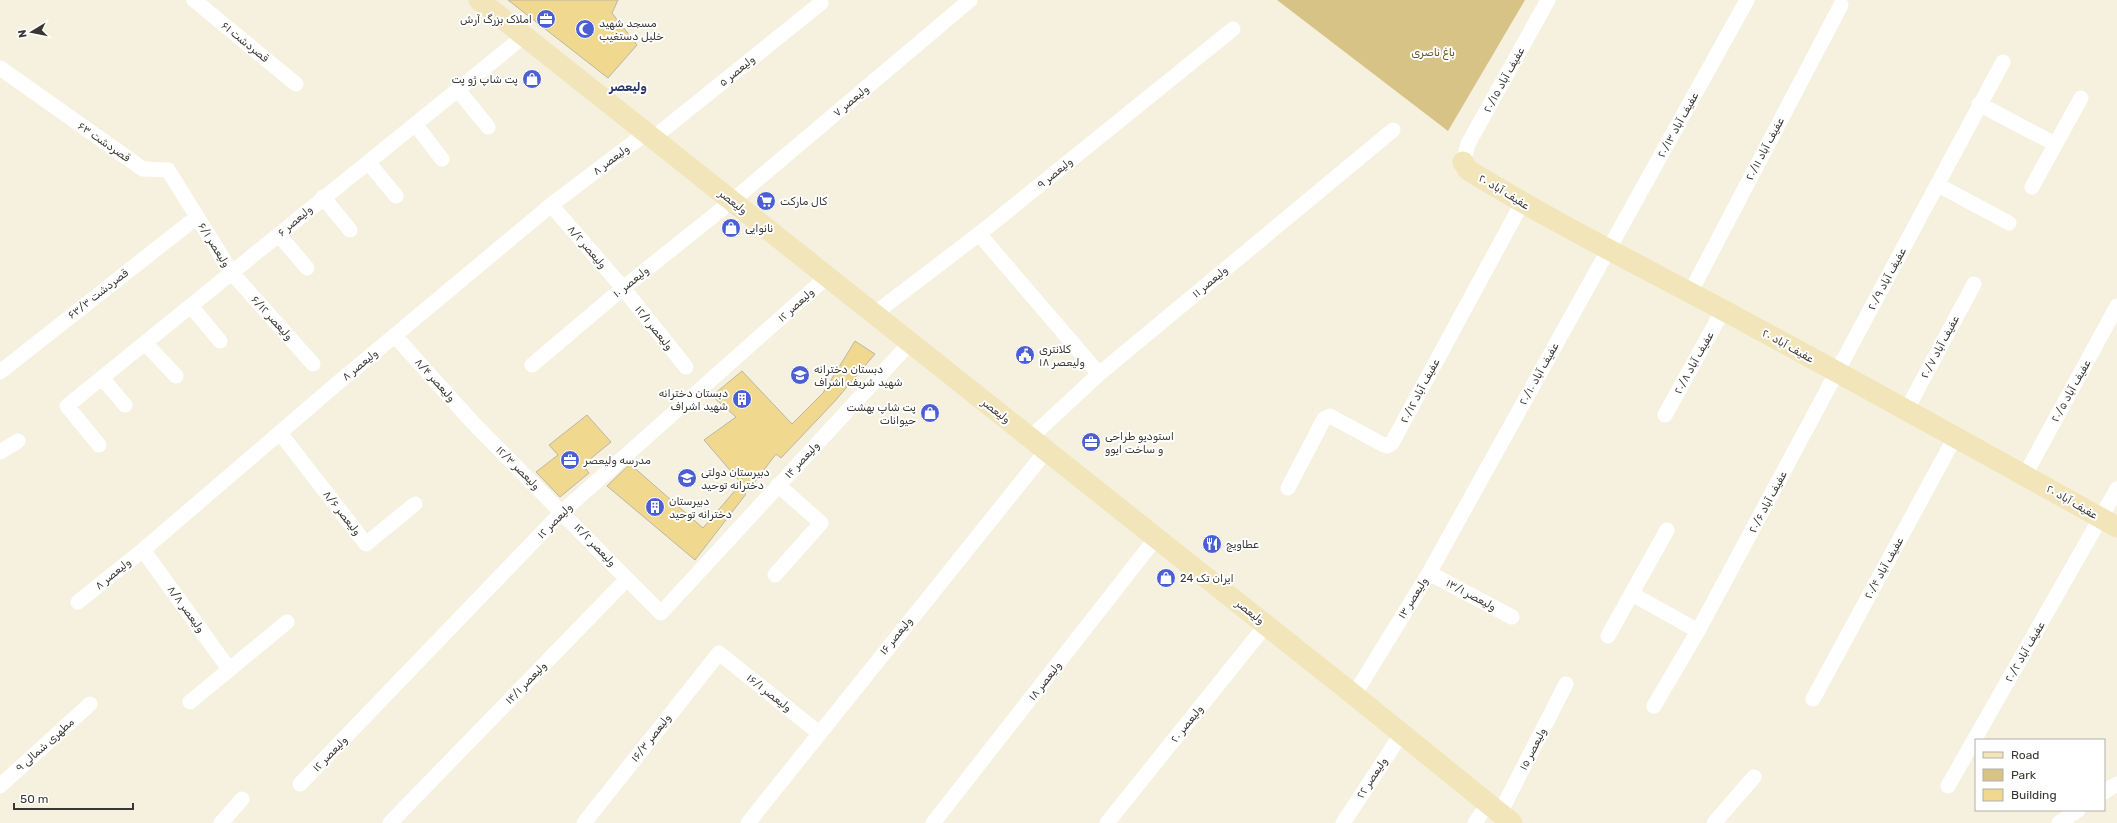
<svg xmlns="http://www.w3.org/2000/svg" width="2117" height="823" font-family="Rubik,'Noto Sans Arabic',sans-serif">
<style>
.green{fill:#d7c386}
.building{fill:#f0d98f;stroke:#bbb5a5}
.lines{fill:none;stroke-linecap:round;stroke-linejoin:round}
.street{stroke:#fff;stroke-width:15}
.secondary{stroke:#f1e5b9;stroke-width:21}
.labels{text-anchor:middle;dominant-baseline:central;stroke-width:4;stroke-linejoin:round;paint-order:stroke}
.poi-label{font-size:11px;fill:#393731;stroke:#fff;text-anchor:start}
.street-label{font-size:11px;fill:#393731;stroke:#fff}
.park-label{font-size:11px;fill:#675620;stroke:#fff}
.neighbourhood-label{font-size:12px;font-weight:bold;fill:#2c3771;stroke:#fff}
</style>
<rect width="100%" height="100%" fill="#f6f0df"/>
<path class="green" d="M1277,0H1525L1448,131Z"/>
<path class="building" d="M508,0H618L612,13L637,45L608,78Z
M855,341L875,354L835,401L781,458L776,454L748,491L704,440L736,417L712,396L742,371L792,424L823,393Z
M587,415L611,442L583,465L589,473L560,497L536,472L558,455L549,445Z
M630,464L703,528L738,487L746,494L695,560L607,486Z"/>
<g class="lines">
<path class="street" d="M194,0L296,84
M0,68L143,169L168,170L232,273L313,364
M458,90L488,127
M1979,104L2055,144
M415,124L442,159
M653,138L821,3
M368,162L396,196
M1463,162L1468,144L1548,0
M1938,185L2009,223
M2032,187L2081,98
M323,197L350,230
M551,205L623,288L686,367
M979,234L1099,374
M279,235L307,268
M1690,293L1841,5
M191,306L220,341
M874,314L979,234L1233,29
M395,336L474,424L627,579
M145,343L176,376
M532,365L623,288L732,201L970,0
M0,372L197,217
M102,378L125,405
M1907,409L1974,284
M1665,415L1723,310
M280,433L366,544L415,504
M1030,438L1099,374L1393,130
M99,445L67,406L524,36
M0,452L18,441
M2025,475L2117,306
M1288,488L1324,419L1330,416L1382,444L1387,446L1392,443L1522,203
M143,550L229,669
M1429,573L1512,617
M775,575L821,523L778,485
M1632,594L1698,631
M78,602L143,550L333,387L551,205L646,133
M1608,636L1667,530
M1354,695L1429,573L1747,0
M1813,699L1955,437
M190,702L287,622
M1654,706L1698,631L2003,62
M300,784L562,512L828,276
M0,786L90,704
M1948,786L2117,489
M2104,792L2117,784
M1500,813L1566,684
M221,823L242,799
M390,823L627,579L661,613L910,343
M584,823L719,653L819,733
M748,823L1046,451
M933,823L1156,538
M1107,823L1266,625
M1343,823L1402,733
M1475,823L1488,803
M1714,823L1754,777
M2059,823L2078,810"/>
<path class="secondary" d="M479,0L1354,695L1512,823
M1463,162L1468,170C1551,221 1637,264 1723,310C1855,381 1986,454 2117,527"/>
</g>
<defs>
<g id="office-disc" transform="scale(1)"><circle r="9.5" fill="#4c5ed3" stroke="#fff"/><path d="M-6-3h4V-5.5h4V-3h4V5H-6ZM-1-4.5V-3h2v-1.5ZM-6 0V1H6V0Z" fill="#fff"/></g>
<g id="mosque-disc" transform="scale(1)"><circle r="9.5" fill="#4c5ed3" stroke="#fff"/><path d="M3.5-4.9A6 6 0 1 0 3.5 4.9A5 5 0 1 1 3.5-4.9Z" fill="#fff"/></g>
<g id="shop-disc" transform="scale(1)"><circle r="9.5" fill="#4c5ed3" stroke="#fff"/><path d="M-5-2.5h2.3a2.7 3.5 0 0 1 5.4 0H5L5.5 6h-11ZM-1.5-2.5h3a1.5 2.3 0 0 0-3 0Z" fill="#fff"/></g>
<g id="supermarket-disc" transform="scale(1)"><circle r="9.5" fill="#4c5ed3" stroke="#fff"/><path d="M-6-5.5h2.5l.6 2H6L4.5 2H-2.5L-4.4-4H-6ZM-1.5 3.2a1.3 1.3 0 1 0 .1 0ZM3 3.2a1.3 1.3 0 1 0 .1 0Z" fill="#fff"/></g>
<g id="civic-disc" transform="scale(1)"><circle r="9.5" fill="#4c5ed3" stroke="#fff"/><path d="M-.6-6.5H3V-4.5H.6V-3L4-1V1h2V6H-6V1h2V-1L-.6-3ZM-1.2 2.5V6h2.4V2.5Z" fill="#fff"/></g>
<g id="school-disc" transform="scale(1)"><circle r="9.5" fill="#4c5ed3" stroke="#fff"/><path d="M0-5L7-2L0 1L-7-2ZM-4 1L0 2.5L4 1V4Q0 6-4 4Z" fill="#fff"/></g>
<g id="building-disc" transform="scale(1)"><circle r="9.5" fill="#4c5ed3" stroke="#fff"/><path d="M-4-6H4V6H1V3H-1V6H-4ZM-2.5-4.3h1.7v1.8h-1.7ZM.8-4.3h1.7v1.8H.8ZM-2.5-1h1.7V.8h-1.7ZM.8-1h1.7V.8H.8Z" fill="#fff"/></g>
<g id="restaurant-disc" transform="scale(1)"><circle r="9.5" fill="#4c5ed3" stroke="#fff"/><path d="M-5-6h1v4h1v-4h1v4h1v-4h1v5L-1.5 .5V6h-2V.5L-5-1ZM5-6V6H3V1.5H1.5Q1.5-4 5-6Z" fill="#fff"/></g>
</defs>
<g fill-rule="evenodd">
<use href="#office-disc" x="546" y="19"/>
<use href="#mosque-disc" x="585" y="29"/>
<use href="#shop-disc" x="532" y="79"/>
<use href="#supermarket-disc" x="766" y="201"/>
<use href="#shop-disc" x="731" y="228"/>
<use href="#civic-disc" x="1025" y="355"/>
<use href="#school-disc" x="800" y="375"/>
<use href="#building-disc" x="742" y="399"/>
<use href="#shop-disc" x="930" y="413"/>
<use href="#office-disc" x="1091" y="442"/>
<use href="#office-disc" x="570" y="460"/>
<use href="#school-disc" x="687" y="478"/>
<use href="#building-disc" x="655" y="507"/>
<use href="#restaurant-disc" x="1212" y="544"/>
<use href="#shop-disc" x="1166" y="578"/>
</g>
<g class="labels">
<g class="poi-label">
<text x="532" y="19" text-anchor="end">املاک بزرگ آرش</text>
<text x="599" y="23">مسجد شهید<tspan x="599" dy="13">خلیل دستغیب</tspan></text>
<text x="518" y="79" text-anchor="end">پت شاپ ژو پت</text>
<text x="780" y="201">کال مارکت</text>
<text x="745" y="228">نانوایی</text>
<text x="1039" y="349">کلانتری<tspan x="1039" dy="13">۱۸ ولیعصر</tspan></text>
<text x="814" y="369">دبستان دخترانه<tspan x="814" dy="13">شهید شریف اشراف</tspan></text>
<text x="728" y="393" text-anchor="end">دبستان دخترانه<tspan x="728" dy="13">شهید اشراف</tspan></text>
<text x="916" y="407" text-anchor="end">پت شاپ بهشت<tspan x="916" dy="13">حیوانات</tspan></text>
<text x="1105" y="436">استودیو طراحی<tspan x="1105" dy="13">و ساخت ایوو</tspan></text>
<text x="584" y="460">مدرسه ولیعصر</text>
<text x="701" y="472">دبیرستان دولتی<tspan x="701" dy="13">دخترانه توحید</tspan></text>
<text x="669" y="501">دبیرستان<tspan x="669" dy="13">دخترانه توحید</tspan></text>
<text x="1226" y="544">عطاویچ</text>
<text x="1180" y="578">ایران تک 24</text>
</g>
<g class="street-label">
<text transform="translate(245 42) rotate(39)">۶۱ قصردشت</text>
<text transform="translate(737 71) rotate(-39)">۵ ولیعصر</text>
<text transform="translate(1504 80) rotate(-61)">عفیف آباد ۲۰/۱۵</text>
<text transform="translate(851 101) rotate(-40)">۷ ولیعصر</text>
<text transform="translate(1678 125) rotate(-61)">عفیف آباد ۲۰/۱۳</text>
<text transform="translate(104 142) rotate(35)">۶۳ قصردشت</text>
<text transform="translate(1765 149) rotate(-62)">عفیف آباد ۲۰/۱۱</text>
<text transform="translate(611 160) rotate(-37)">۸ ولیعصر</text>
<text transform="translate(1055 173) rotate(-39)">۹ ولیعصر</text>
<text transform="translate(1504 192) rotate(31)">عفیف آباد ۲۰</text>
<text transform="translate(733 202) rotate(38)">ولیعصر</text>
<text transform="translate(295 221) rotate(-40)">۶ ولیعصر</text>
<text transform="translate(214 245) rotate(58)">۶/۱ ولیعصر</text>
<text transform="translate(587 247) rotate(49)">۸/۲ ولیعصر</text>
<text transform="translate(1887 279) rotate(-62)">عفیف آباد ۲۰/۹</text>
<text transform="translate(631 282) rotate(-39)">۱۰ ولیعصر</text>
<text transform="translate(1210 282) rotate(-40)">۱۱ ولیعصر</text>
<text transform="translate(98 294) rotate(-38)">۶۳/۳ قصردشت</text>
<text transform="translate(796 305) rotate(-42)">۱۲ ولیعصر</text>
<text transform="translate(272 318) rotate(48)">۶/۱۲ ولیعصر</text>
<text transform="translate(654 328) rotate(51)">۱۲/۱ ولیعصر</text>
<text transform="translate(1788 346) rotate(29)">عفیف آباد ۲۰</text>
<text transform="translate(1940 347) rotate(-62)">عفیف آباد ۲۰/۷</text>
<text transform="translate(1694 363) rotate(-61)">عفیف آباد ۲۰/۸</text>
<text transform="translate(360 365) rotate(-39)">۸ ولیعصر</text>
<text transform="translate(1539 374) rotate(-61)">عفیف آباد ۲۰/۱۰</text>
<text transform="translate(435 380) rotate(48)">۸/۴ ولیعصر</text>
<text transform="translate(1420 391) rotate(-62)">عفیف آباد ۲۰/۱۲</text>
<text transform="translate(2071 391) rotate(-61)">عفیف آباد ۲۰/۵</text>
<text transform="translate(996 411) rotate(38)">ولیعصر</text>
<text transform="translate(802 460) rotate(-47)">۱۴ ولیعصر</text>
<text transform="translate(518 468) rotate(45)">۱۲/۳ ولیعصر</text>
<text transform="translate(1768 502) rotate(-62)">عفیف آباد ۲۰/۶</text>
<text transform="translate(2072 502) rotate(30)">عفیف آباد ۲۰</text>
<text transform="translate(342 513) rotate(52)">۸/۶ ولیعصر</text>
<text transform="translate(555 521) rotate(-45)">۱۲ ولیعصر</text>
<text transform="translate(595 545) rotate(46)">۱۲/۲ ولیعصر</text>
<text transform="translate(1884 568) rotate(-61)">عفیف آباد ۲۰/۴</text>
<text transform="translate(113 574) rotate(-39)">۸ ولیعصر</text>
<text transform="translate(1471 595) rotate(28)">۱۳/۱ ولیعصر</text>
<text transform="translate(1413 598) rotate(-58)">۱۳ ولیعصر</text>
<text transform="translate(186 609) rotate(54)">۸/۸ ولیعصر</text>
<text transform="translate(1250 612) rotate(38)">ولیعصر</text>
<text transform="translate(896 636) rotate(-51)">۱۶ ولیعصر</text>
<text transform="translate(2025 652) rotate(-60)">عفیف آباد ۲۰/۲</text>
<text transform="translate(1045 681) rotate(-52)">۱۸ ولیعصر</text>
<text transform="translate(526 683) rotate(-46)">۱۴/۱ ولیعصر</text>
<text transform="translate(769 693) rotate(38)">۱۶/۱ ولیعصر</text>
<text transform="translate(1187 724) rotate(-51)">۲۰ ولیعصر</text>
<text transform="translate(651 738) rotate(-52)">۱۶/۳ ولیعصر</text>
<text transform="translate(45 745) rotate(-42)">۹ مطهری شمالی</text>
<text transform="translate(1533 749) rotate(-63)">۱۵ ولیعصر</text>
<text transform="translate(330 754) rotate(-46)">۱۲ ولیعصر</text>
<text transform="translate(1372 778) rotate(-57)">۲۲ ولیعصر</text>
</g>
<g class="park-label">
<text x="1433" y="52">باغ ناصری</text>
</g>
<g class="neighbourhood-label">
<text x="628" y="87">ولیعصر</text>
</g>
</g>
<rect x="1975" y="739" width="130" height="72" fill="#ffffff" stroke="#b0afad"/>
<rect x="1983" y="752" width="20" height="6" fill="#f1e5b9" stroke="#b0afad"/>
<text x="2011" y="759" font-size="12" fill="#393731">Road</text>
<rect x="1983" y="769" width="20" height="12" fill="#d7c386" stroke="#b0afad"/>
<text x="2011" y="779" font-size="12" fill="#393731">Park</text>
<rect x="1983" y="789" width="20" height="12" fill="#f0d98f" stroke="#b0afad"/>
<text x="2011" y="799" font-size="12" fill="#393731">Building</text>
<g transform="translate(32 32) rotate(260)" stroke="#ffffff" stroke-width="3" paint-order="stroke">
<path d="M0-3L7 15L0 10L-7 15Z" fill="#393731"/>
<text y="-6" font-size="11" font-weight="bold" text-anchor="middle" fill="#393731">N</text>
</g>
<path d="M14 803v6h119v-6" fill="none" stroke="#393731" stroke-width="2"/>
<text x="20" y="803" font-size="12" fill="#393731" stroke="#ffffff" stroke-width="3" paint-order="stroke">50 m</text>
</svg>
